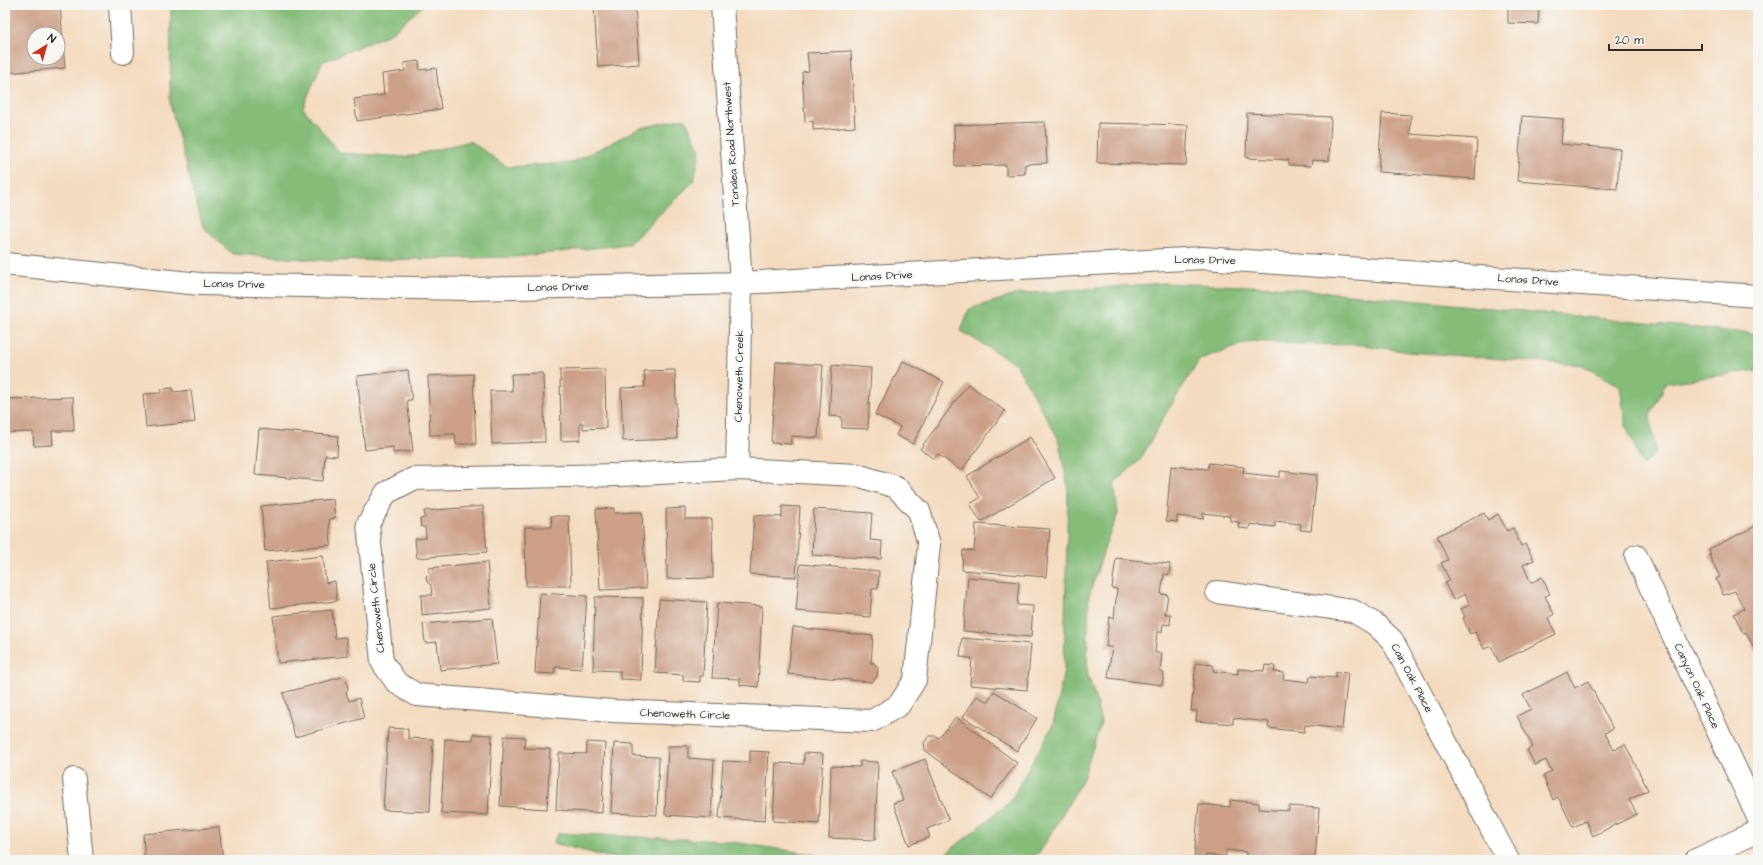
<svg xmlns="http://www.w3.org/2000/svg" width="1763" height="865" font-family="'Architects Daughter',sans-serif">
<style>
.forest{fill:#84bc78;stroke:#587452}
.building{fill:#cc9f86;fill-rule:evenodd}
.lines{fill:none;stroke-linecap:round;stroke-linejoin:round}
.minor-casing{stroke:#71695f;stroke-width:24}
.minor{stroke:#fff;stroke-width:22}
.labels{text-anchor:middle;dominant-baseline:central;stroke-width:4;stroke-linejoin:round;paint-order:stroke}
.street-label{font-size:11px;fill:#2b2b2b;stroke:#f6f6f2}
</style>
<rect width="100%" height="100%" fill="#f6f6f2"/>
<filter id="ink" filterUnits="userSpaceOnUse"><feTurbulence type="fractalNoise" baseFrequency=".025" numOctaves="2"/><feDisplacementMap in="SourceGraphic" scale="8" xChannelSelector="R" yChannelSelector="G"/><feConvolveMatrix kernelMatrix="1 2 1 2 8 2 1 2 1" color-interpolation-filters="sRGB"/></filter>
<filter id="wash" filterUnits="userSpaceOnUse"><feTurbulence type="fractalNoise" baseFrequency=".012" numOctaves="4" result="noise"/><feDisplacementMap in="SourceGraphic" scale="16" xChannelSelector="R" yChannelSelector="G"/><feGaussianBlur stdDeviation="0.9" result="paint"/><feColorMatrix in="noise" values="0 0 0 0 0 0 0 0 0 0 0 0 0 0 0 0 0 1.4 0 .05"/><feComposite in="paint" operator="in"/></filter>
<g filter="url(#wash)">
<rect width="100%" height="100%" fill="#f4dbbf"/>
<path class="forest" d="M171,5H424L390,34L322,62L303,108L340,153L407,157L470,141L507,167L571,163L640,128L685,118L700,150L694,181L629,244L515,257L332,261L232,254L203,227L170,104Z
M1164,283L1276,287L1758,334V370L1666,383L1650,416L1656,453L1643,465L1626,426L1620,386L1582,365L1409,352L1363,345L1304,344L1252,341L1200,359L1166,413L1141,459L1114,483L1118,514L1109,535L1089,595L1087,672L1095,697L1101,723L1082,781L1040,852L1026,860H938L1009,803L1053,725L1064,670L1068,487L1058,438L1016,364L961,331L969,309L1019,294Z
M558,833L726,841L850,860H638L604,856L553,843Z"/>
<g id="blocks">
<path class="building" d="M5,5H60L65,68L5,73ZM34,34H58V58H34Z
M594,5H635L639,64L598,67Z
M1508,5H1539L1538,24L1508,23Z
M851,51L855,127L813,130V121L805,122L802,72L809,71L807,53Z
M419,61L420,70L436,68L441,109L357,121L354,99L384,95L382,74L405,71L404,63Z
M1247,113L1331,117L1329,161L1312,160L1311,166L1289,165V160L1246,158Z
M1382,113L1411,115L1410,134L1477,139L1475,179L1378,172Z
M1522,116L1563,119L1561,144L1620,149L1617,189L1517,181Z
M1045,122L1047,163L1025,164V174L1006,175V165L955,166L954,125Z
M1098,123L1188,125L1186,165L1097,163Z
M903,361L944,382L913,444L896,435L900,427L875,415Z
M776,362L823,365L818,438L791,436V444L771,443Z
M832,365L871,368L868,429L842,428V417L829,416Z
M605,369L606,428L583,429V423H580V440L561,441L560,370Z
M408,370L412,400H407L413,451L393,453V447L365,450L357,376Z
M675,370L677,439L623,441L621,388L645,387L644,371Z
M543,373L545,442L492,444L490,391H512L511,374Z
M473,374L476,444H456L455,434L430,435L428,376Z
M968,384L1005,411L961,471L938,454L934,459L920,449Z
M173,388L174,392L191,390L195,422L146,427L143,394L161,393V389Z
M73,397L74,431H52L53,445L34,446L33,432L5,433V399Z
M259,429L338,436L337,456L325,455L323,481L255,475Z
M1030,437L1055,478L981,522L970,504L980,498L967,476Z
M1209,463L1244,467L1243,473L1280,477V471L1317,475L1311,531L1300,530L1301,524L1275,521V527L1250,524L1249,529L1238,528L1239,522L1230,521V516L1203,513V519L1177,516V522L1166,521L1171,466L1208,469Z
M333,499L335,518L329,519L331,545L265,551L261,506Z
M483,506L487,552L417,558L415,539L426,538L425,527H421L420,519L425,518L424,511Z
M782,506L800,507L796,577L750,574L754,515L782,517Z
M614,508V513L642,512L646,588L600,590L596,509Z
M685,508V519H712L713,578L667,579L666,509Z
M814,509L872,513L870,540L882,541L881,559L812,555Z
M1484,513L1488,520L1498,514L1507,531L1513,528L1521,546L1525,544L1534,560L1523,565L1531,583L1542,577L1550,594L1545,596L1554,614L1548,618L1556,634L1499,662L1491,646L1484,649L1475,632L1470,634L1463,618L1465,617L1461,609L1470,605L1465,594L1453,600L1445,583L1450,581L1441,563L1448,560L1437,536Z
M551,516H569L571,586H526L525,527H552Z
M976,524L1050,529L1046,577L962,570L963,550L974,551Z
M1758,525V656L1746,632L1743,633L1734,614L1744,609L1735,591L1723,595L1716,579L1720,577L1709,555H1711L1709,549Z
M323,556L326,583L335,581L337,601L271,608L266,562Z
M1116,558L1170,564L1169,575L1164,574L1161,594L1168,595L1165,614H1171L1170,625L1163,624L1162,632H1157L1155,653H1162L1160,672L1164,673L1162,685L1108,678L1112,647H1106L1109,617L1114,618L1117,589L1112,588Z
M487,562L491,608L422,615L421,595H432L431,585L427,582L426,576L429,573V568Z
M800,564L879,571L878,589H872L870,617L796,611Z
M968,577L1019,582L1017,605L1033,606L1031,637L963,631Z
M540,593L587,596L582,669L555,667L554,674L535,673Z
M595,597L643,598L641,680L620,679V671L593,670Z
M659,599L707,602L703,676H700V682L683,681V675L655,673Z
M717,603L762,606L758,687L740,685V679L712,678Z
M332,610L335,638L346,637L348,656L278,663L273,616Z
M492,618L497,664L440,670L437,642L425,643L423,624Z
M793,627L873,636L871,663H874L878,668L877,677L871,682L788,674Z
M962,638L1031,644L1027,690L970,685L972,658L960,657Z
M1196,663L1213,665V671L1238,674V669L1264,671L1265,665L1275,666L1274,672L1284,673L1283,679L1309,682L1310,676L1336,678V672L1348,673L1342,729L1305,725L1304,732L1268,728L1269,722L1233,718V724L1196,721L1197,711H1191Z
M1567,672L1575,688L1588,681L1613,729L1605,733L1614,750L1625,744L1648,790L1629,800L1637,814L1593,836L1586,821L1573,827L1558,797L1553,800L1543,776L1552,771L1551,770L1546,760L1535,765L1527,750L1533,747L1517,716L1531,709L1523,695Z
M342,677L347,682L348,689L346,692L349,701L359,698L364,718L295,737L283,693Z
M994,691L1037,718L1017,751L963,717L977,696L988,702Z
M956,717L1017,763L990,799L925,750L924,743L929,736H935L939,738Z
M388,728L408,729V738L433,739L430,812L383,810Z
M473,734L492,735L488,815L441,813L445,739L473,740Z
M504,736L525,737L524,748L550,749L547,809L500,806Z
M587,742L605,743L602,813L556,810L559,753L586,754Z
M614,743L633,744V756L659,757L657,815L611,813Z
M668,746H688V758L714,760L711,818L665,815Z
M750,751L769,752L765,821L719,818L723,761L750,762Z
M804,753L823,754L819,824L773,821L776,763L804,764Z
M925,759L949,820L927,829L930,837L909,845L893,803L903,800L892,772Z
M860,761L878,762L875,840L829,838L831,766L860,767Z
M1230,800L1259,803V809L1289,811V806L1319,808L1315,860H1304V857L1285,856V860H1254L1246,858V852L1226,850V857L1206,855V860H1194L1199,804L1230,807Z
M219,827L223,860H145L143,834Z"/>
</g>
</g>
<g filter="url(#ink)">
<use href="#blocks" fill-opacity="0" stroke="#71695f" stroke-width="1"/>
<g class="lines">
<g class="minor-casing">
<path id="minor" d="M120,5L123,53
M722,5L741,283L737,469
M5,264L200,284L469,289L741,283L1203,258L1758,296
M737,469L857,475L896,487L919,511L929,544L915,680L899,705L872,721L612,711L417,695L397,683L382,662L368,524L386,493L413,479L620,475Z
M1636,556L1758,817
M1217,592L1353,611L1375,624L1392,640L1508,860
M74,779L82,860
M1696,860L1758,831"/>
</g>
<use href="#minor" class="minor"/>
</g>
</g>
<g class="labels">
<g class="street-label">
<text transform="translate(731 144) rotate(-94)">Tonalea Road Northwest</text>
<text transform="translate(1205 260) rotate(1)">Lonas Drive</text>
<text transform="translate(882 276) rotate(-3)">Lonas Drive</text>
<text transform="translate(1528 280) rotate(4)">Lonas Drive</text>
<text transform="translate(234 284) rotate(1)">Lonas Drive</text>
<text transform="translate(558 287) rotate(-1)">Lonas Drive</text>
<text transform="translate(739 376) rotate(-89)">Chenoweth Creek</text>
<text transform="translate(376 608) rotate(-96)">Chenoweth Circle</text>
<text transform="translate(1412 678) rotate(62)">Cain Oak Place</text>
<text transform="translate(1697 686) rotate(65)">Canyon Oak Place</text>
<text transform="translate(685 714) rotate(2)">Chenoweth Circle</text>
</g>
</g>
<rect width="1763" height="865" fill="none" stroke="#f6f6f2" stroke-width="20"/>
<g transform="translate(46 46) rotate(37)"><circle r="19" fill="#f6f6f2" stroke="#a5a5a2"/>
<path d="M0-3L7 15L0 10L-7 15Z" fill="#c8321e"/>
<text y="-6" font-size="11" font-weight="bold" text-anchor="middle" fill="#2b2b2b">N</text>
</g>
<path d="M1609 44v6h93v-6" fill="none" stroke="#2b2b2b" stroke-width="2"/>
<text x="1615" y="44" font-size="12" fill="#2b2b2b" stroke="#f6f6f2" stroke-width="3" paint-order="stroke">20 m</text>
</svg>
